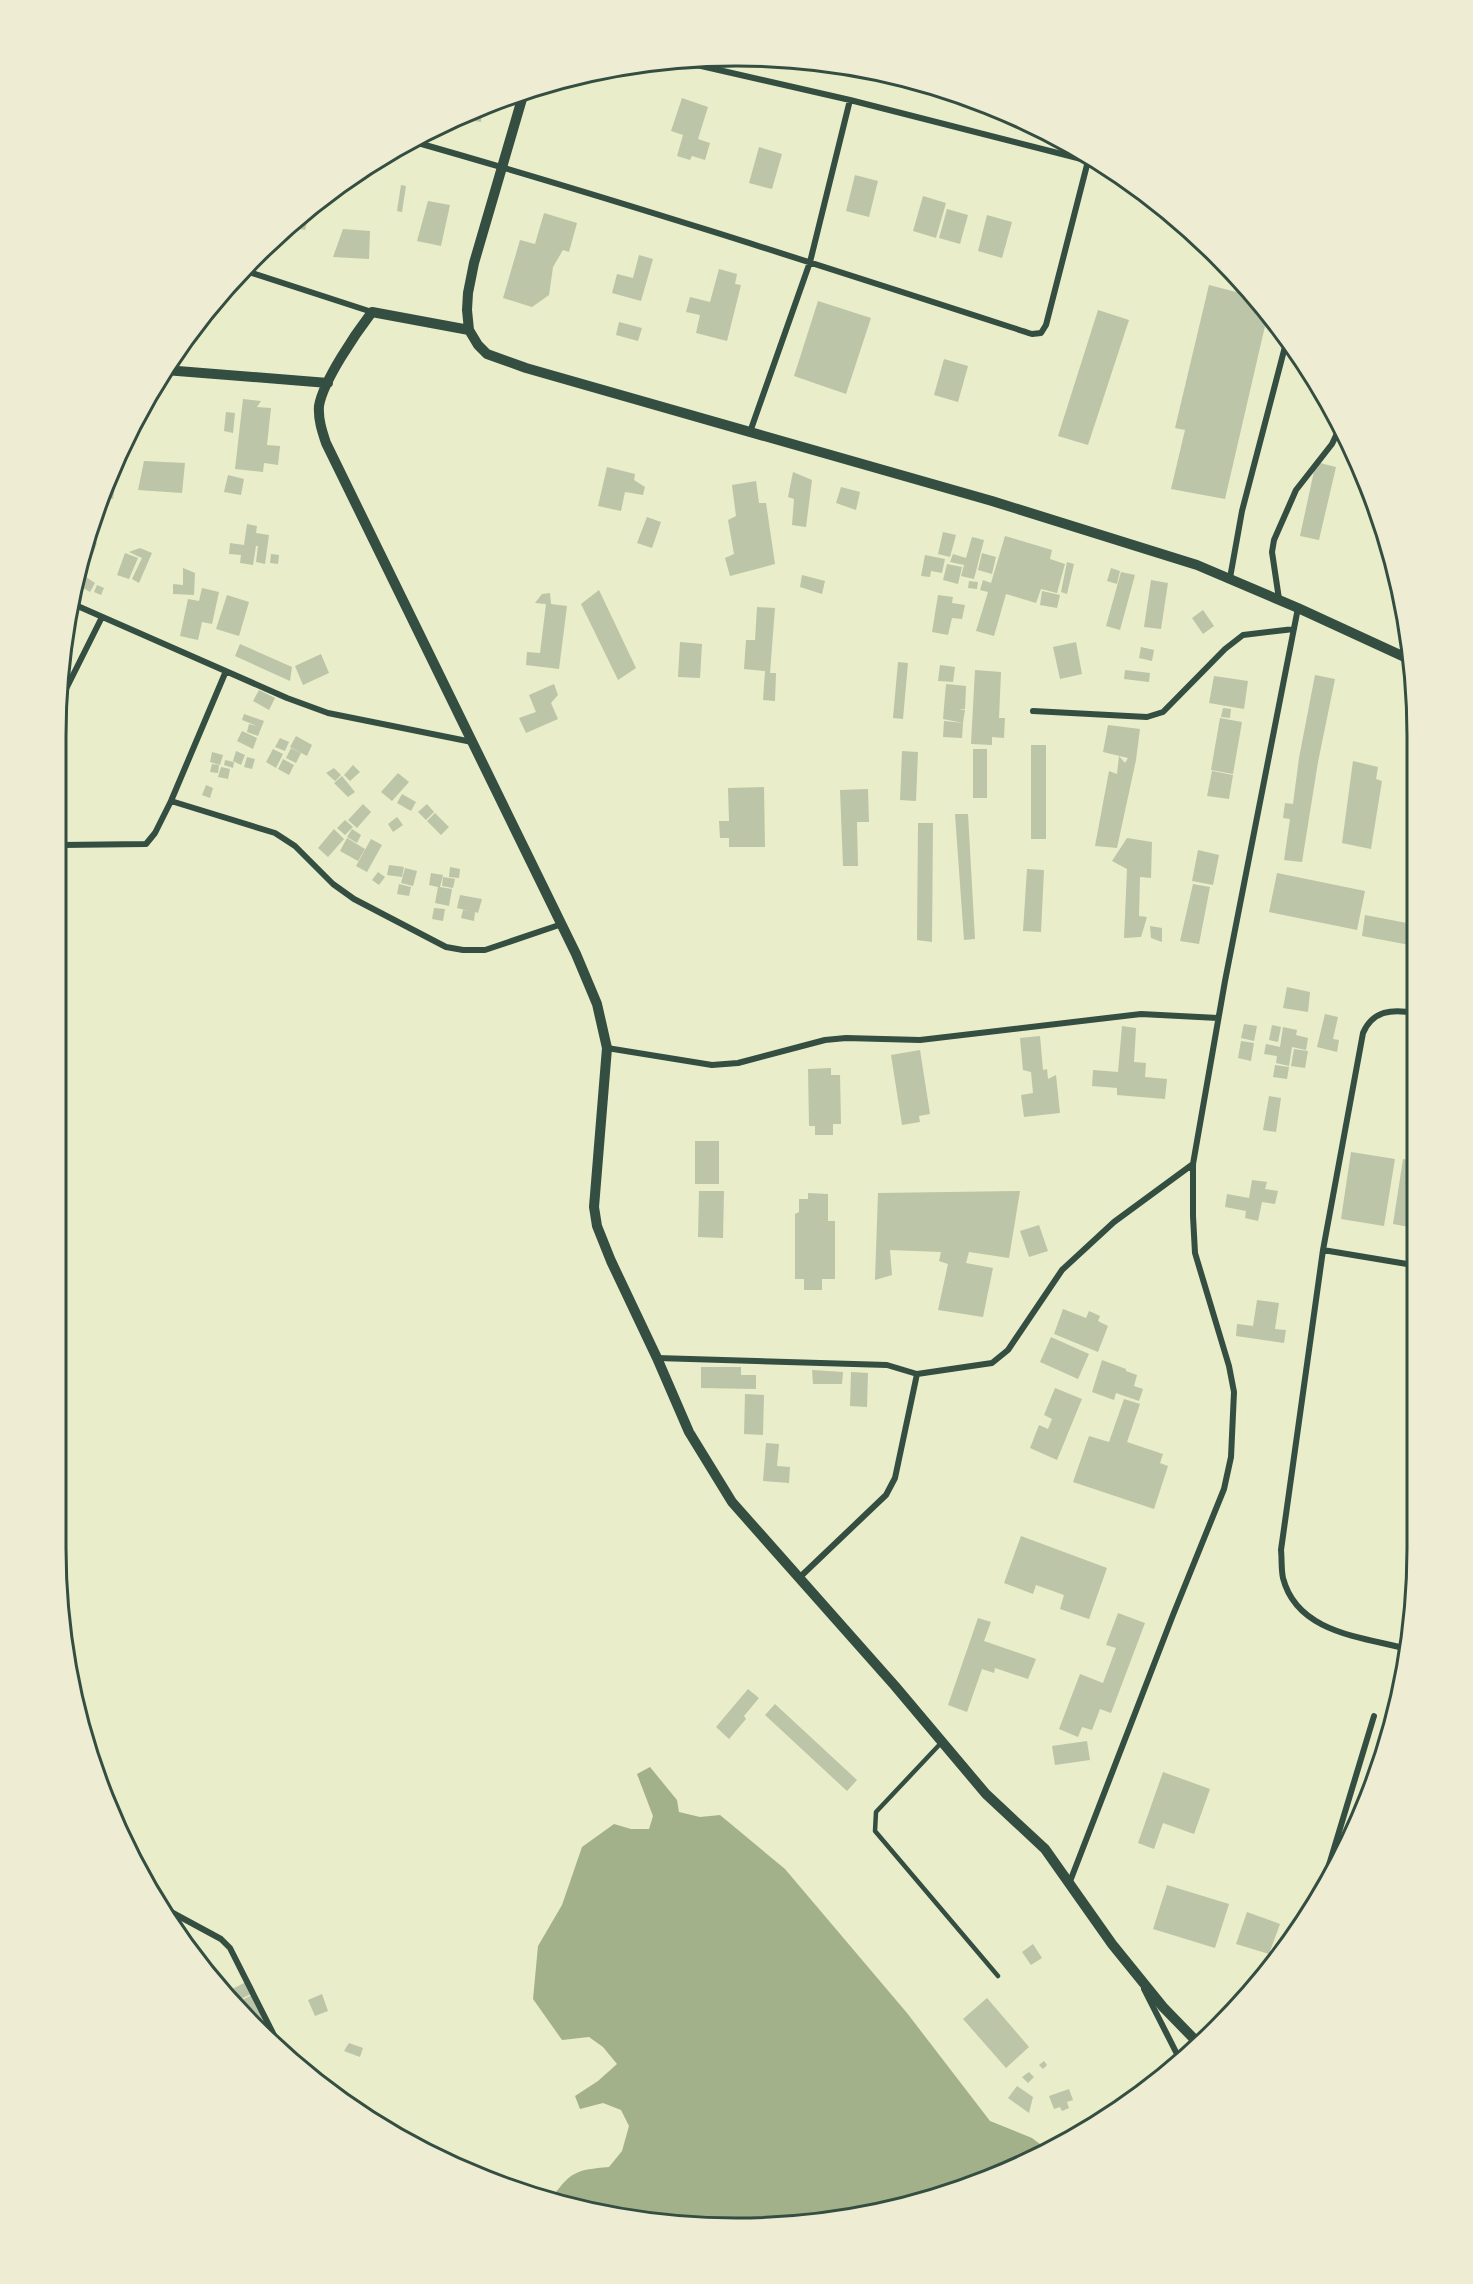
<svg xmlns="http://www.w3.org/2000/svg" width="1473" height="2284" font-family="'Exo 2',sans-serif">
<style>
.water{fill:#a3b18a}
.building{fill:#bcc5a7}
.lines{fill:none;stroke-linecap:round;stroke-linejoin:round}
.service{stroke:#344e41;stroke-width:4.5}
.minor{stroke:#344e41;stroke-width:6}
.tertiary{stroke:#344e41;stroke-width:10}
.rim{fill:none;stroke:#344e41;stroke-width:3}
</style>
<rect width="100%" height="100%" fill="#e9edc9"/>
<path class="water" d="M650,1767L677,1800L679,1812L700,1817L720,1815L785,1869L907,2013L990,2121L1032,2138L1048,2150L997,2177L913,2205L825,2223L692,2227L551,2199C571,2171 576,2170 609,2167L622,2151L629,2126L621,2110L603,2103L580,2109L575,2096L598,2081L617,2064L603,2047L589,2037L562,2040L533,1999L538,1946L562,1905L582,1847L614,1824L631,1829H649L653,1816L637,1774Z"/>
<path class="building" d="M682,98L708,107L698,139L710,143L705,160L692,156L690,160L677,156L683,135L671,131Z
M476,111L482,112L481,122L467,120L471,112Z
M759,147L782,154L772,189L749,183Z
M855,175L878,181L869,217L846,211Z
M401,185L406,186L402,212L397,211Z
M923,196L946,203L936,238L913,231Z
M428,201L450,205L441,246L417,241Z
M311,207L305,230L289,227Z
M947,209L968,215L960,244L939,238Z
M544,213L577,223L569,252L563,250L553,267L549,295L532,307L503,298L520,240L535,244Z
M987,215L1012,222L1002,258L978,251Z
M343,229L370,231L369,259L333,257Z
M639,255L653,259L641,301L612,293L617,274L633,278Z
M719,269L737,274L735,284L741,285L727,341L696,333L700,315L686,312L690,297L710,302Z
M1209,285L1252,296L1268,313L1225,499L1171,489L1185,430L1175,428Z
M818,301L871,318L846,394L794,376Z
M1098,310L1129,320L1088,445L1058,436Z
M619,322L642,328L638,341L616,335Z
M944,359L968,366L958,402L934,395Z
M243,399L261,401L257,407L271,408L267,445L280,446L278,465L264,463L263,472L235,469Z
M226,412L235,413L233,433L224,431Z
M144,461L185,463L182,493L138,490Z
M114,462H119L113,499L102,497L107,476Z
M1316,462L1336,467L1319,540L1300,536Z
M607,467L635,474L634,480L645,487L643,495L625,492L621,511L598,506Z
M793,472L812,480L806,527L792,525L794,499L788,497Z
M228,475L244,479L241,495L224,492Z
M756,481L759,503H766L775,564L730,576L725,558L734,554L728,520L736,516L732,485Z
M841,487L860,492L856,510L836,503Z
M647,517L661,522L652,548L637,543Z
M247,524L257,526L256,533L269,535L265,564L256,562L258,546H256L253,565L240,563L241,555L229,554L230,543L244,545Z
M943,532L956,535L950,557L938,554Z
M1005,536L1052,550L1050,559L1065,564L1057,593L1041,589L1036,603L1006,594L994,636L976,631L988,592L980,590L983,580L991,583Z
M972,537L984,540L974,579L961,576L964,565L950,562L953,554L966,558Z
M90,540L97,543L93,554L87,551Z
M140,548L152,553L139,583L132,579L142,558L129,552Z
M125,553L138,558L129,579L117,575Z
M982,553L996,557L992,574L978,570Z
M271,554L279,555L278,564L270,563Z
M925,555L945,559L942,573L931,571L930,577L921,576Z
M1067,562L1074,564L1067,594L1061,592Z
M947,564L962,567L958,584L943,580Z
M183,568L195,573L194,595L173,594V584L183,585Z
M1111,568L1120,571L1117,584L1107,581Z
M1121,572L1135,575L1120,630L1106,626Z
M802,575L825,581L822,594L800,587Z
M86,577L95,583L90,592L80,586Z
M1151,580L1168,583L1161,629L1144,627Z
M969,581L978,582L977,589L968,588Z
M97,585L104,588L101,595L94,592Z
M202,588L219,592L212,624L202,622L198,640L180,636L188,599L199,601Z
M599,590L636,668L618,680L581,604Z
M1042,591L1060,595L1057,608L1040,605Z
M550,593L551,604L567,606L559,669L526,665L527,652L540,653L546,604L535,603L542,594Z
M227,595L249,602L239,636L216,629Z
M938,595L953,597L952,603L965,605L962,619L952,618L948,635L932,632Z
M757,607L775,608L770,673H776L775,701L763,700L765,671L744,669L746,640H755Z
M1203,610L1214,626L1203,634L1192,618Z
M680,642L702,644L700,678L678,677Z
M1076,642L1082,674L1060,679L1053,647Z
M240,644L292,667L290,681L235,656Z
M1141,647L1154,650L1152,661L1139,658Z
M321,654L329,673L303,685L295,666Z
M898,662L908,663L903,719L893,718Z
M940,665L955,667L953,682L938,681Z
M975,670L1001,672L999,718H1005L1004,738L992,737V745L971,744Z
M1125,670L1150,673L1149,682L1124,679Z
M1315,675L1335,679L1318,762L1302,862L1284,860L1290,819L1283,818L1285,803L1293,804L1299,758Z
M1214,676L1248,681L1244,709L1209,703Z
M554,684L558,695L551,703L558,719L526,733L519,718L536,712L529,695Z
M946,684L966,686L965,709H958L965,710L963,723L943,719Z
M259,690L275,698L269,710L253,701Z
M1223,708L1231,709L1230,718L1221,717Z
M244,714L264,721L258,736L247,732L249,724L257,726L242,720Z
M1220,718L1242,722L1233,774L1211,770Z
M944,721L963,723L962,738L943,737Z
M1108,725L1140,729L1136,760L1117,848L1095,846L1109,771L1117,774L1119,756L1125,763L1128,758L1103,752Z
M242,731L257,738L253,749L237,741Z
M296,736L312,745L307,756L290,747Z
M280,738L289,742L285,751L275,747Z
M1031,745H1046V839H1031Z
M291,748L301,753L296,763L286,758Z
M273,749L283,754L276,768L266,762Z
M973,749H987V798H973Z
M236,751L245,755L241,765L233,761Z
M902,751L918,752L916,801L900,800Z
M212,752L223,755L220,765L210,762Z
M247,757L255,759L252,769L244,767Z
M283,759L294,765L289,775L278,769Z
M225,760L234,762L233,768L224,765Z
M1353,761L1378,767L1376,779L1382,781L1371,849L1342,843Z
M212,764L219,765L218,773L210,772Z
M353,765L360,772L350,781L344,775Z
M221,767L230,769L228,779L218,777Z
M334,768L341,775L335,781L326,773Z
M1212,771L1233,775L1229,799L1207,796Z
M398,773L409,782L392,801L381,792Z
M342,776L355,792L348,797L334,783Z
M206,785L213,788L210,798L202,795Z
M764,787L765,847H729V838H720L719,821H729L728,788Z
M868,789L869,822H857L858,866H843L840,790Z
M402,794L416,802L411,811L397,803Z
M363,804L371,812L357,828L348,820Z
M427,804L434,812L426,820L418,812Z
M435,813L449,827L441,835L427,821Z
M955,814H968L975,939L964,940Z
M397,817L403,825L393,832L388,824Z
M345,820L353,827L345,835L337,828Z
M918,823H933L932,942L917,940Z
M334,829L344,839L328,857L318,848Z
M352,829L361,835L357,843L347,837Z
M347,838L365,849L358,861L340,851Z
M1127,838L1152,842L1151,878L1140,877L1139,916L1147,917L1141,937L1124,938L1127,869L1112,861Z
M371,839L382,845L367,872L356,866Z
M1198,850L1219,855L1213,885L1192,881Z
M389,865L404,867L402,877L387,875Z
M450,867L460,869L459,878L449,877Z
M405,868L417,871L413,886L401,883Z
M1027,869L1044,870L1041,932L1023,931Z
M378,872L385,877L379,885L372,880Z
M431,873L443,875L440,887L452,889L449,906L435,903L438,887L429,885Z
M1277,873L1365,891L1357,930L1269,912Z
M443,877L455,879L453,888L442,886Z
M399,884L411,887L409,896L397,894Z
M1193,884L1210,887L1199,944L1180,941Z
M460,895L482,899L478,913L475,912L474,921L461,918L463,910L469,911L457,908Z
M434,908L445,909L443,921L432,919Z
M1365,915L1412,924L1411,927L1415,928V946L1362,936Z
M1150,926L1162,928V942L1151,938Z
M1287,987L1310,992L1308,1012L1283,1008Z
M1325,1014L1338,1017L1333,1039L1339,1040L1337,1052L1317,1047Z
M1244,1024L1257,1026L1254,1041L1241,1038Z
M1272,1025L1281,1027L1278,1042L1269,1040Z
M1122,1026L1136,1028L1134,1062L1146,1063L1145,1077L1167,1079L1165,1099L1117,1095V1088L1092,1086L1093,1070L1118,1072Z
M1283,1027L1297,1030L1296,1035L1308,1038L1306,1050L1292,1047L1289,1066L1276,1063L1277,1056L1264,1054L1266,1044L1280,1047Z
M1040,1036L1043,1070L1047,1069L1048,1079L1056,1075L1060,1113L1024,1117L1021,1095L1033,1093L1031,1072L1023,1070L1020,1038Z
M1241,1041L1254,1043L1251,1061L1238,1058Z
M1294,1049L1308,1051L1305,1068L1291,1066Z
M920,1050L930,1114L919,1116L920,1122L902,1125L891,1055Z
M1275,1065L1289,1067L1287,1079L1273,1077Z
M831,1068V1075H840L841,1124H833V1135H815V1126H809L808,1069Z
M1269,1096L1281,1098L1276,1132L1263,1130Z
M695,1141H719V1184H695Z
M1351,1152L1395,1159L1384,1226L1341,1219Z
M1403,1159L1414,1161V1228L1393,1224Z
M1252,1180L1267,1182L1265,1189L1278,1191L1275,1204L1262,1202L1258,1221L1245,1218L1246,1211L1225,1207L1227,1194L1249,1198Z
M699,1191H724L723,1238L698,1237Z
M1020,1191L1009,1258L969,1252L966,1263L993,1268L983,1317L938,1310L948,1264L939,1261L941,1252L890,1250L892,1275L875,1280L878,1193Z
M808,1193L828,1194V1221H835V1279H822V1290H804V1279H795V1214L799,1212V1199H808Z
M1039,1225L1048,1251L1029,1257L1020,1231Z
M1257,1300L1279,1303L1275,1329L1286,1330L1284,1343L1236,1336L1237,1324L1253,1326Z
M1063,1309L1086,1318L1089,1311L1100,1316L1098,1321L1108,1326L1098,1352L1054,1334Z
M1051,1337L1089,1354L1078,1379L1040,1362Z
M1102,1360L1126,1369V1371L1137,1375L1134,1386L1143,1389L1139,1401L1116,1393L1114,1400L1092,1392Z
M701,1367H741V1375H756V1389L701,1388Z
M812,1370L843,1372L842,1384H813Z
M851,1372L868,1373L867,1407L850,1406Z
M1055,1388L1082,1399L1057,1460L1030,1448L1039,1425L1048,1429L1052,1419L1044,1415Z
M745,1394L764,1395L763,1435L744,1434Z
M1124,1399L1140,1404L1127,1442L1163,1454L1160,1463L1168,1466L1154,1509L1073,1482L1089,1436L1109,1442Z
M766,1443L779,1444L777,1466L790,1467L789,1483L763,1481Z
M1021,1536L1107,1568L1089,1619L1060,1609L1064,1595L1036,1585L1033,1594L1004,1583Z
M1411,1557H1412V1578L1407,1577Z
M1118,1613L1145,1623L1111,1713L1100,1709L1092,1730L1082,1727L1078,1737L1059,1729L1080,1674L1103,1683L1116,1648L1106,1645Z
M978,1618L991,1622L984,1641L1036,1659L1028,1679L995,1668L994,1673L982,1669L967,1712L948,1705Z
M748,1689L759,1698L744,1716L746,1719L729,1739L716,1727Z
M775,1704L857,1780L847,1791L765,1715Z
M1087,1741L1090,1760L1055,1765L1052,1746Z
M1163,1772L1210,1789L1194,1834L1163,1823L1154,1849L1138,1843Z
M1167,1885L1229,1904L1215,1948L1153,1929Z
M1247,1912L1280,1924L1269,1954L1236,1944Z
M1033,1944L1042,1958L1031,1965L1022,1952Z
M246,1982L251,1994L237,2001L232,1989Z
M322,1994L328,2011L315,2016L308,2000Z
M252,1995L263,2019L251,2025L240,2001Z
M987,1998L1029,2047L1006,2068L963,2019Z
M349,2043L363,2048L360,2057L344,2051Z
M1044,2061L1047,2065L1043,2069L1039,2065Z
M1029,2072L1034,2077L1028,2083L1022,2077Z
M1017,2086L1033,2097L1029,2113L1008,2098Z
M1069,2089L1073,2100L1067,2102L1069,2108L1062,2111L1060,2107L1054,2109L1049,2096Z"/>
<g class="lines">
<path class="service" d="M941,1743L876,1812L875,1831L998,1976"/>
<path class="minor" d="M675,60L850,100L1101,164
M411,141C619,200 825,267 1032,334L1041,333L1046,325L1088,161
M243,270L372,312
M750,432L810,262L850,100
M1230,578L1242,511L1287,339
M1279,599L1272,552L1274,540L1296,490L1332,444L1341,425
M73,604L287,698L328,713L472,742
M61,699L102,617
M1033,711L1147,717L1163,712L1225,649L1243,635L1294,629
M171,801L275,833L295,846L333,884L354,899L446,947L463,950H485L562,924
M61,845L146,844L155,833L171,801L226,671
M607,1048L712,1065L738,1063L825,1040L846,1038L920,1040L1141,1014L1218,1018
M1323,1250L1413,1265
M657,1358L887,1365L917,1374L992,1363L1008,1350L1062,1270L1114,1222L1193,1164
M799,1578L886,1495L895,1478L917,1374
M1408,1649C1362,1637 1297,1633 1283,1578C1281,1569 1282,1559 1281,1550L1323,1250L1363,1033C1373,1010 1392,1009 1415,1013
M1069,1884L1173,1615L1224,1489L1231,1457L1234,1392L1229,1366L1195,1253L1193,1216V1164L1225,981L1298,608
M1319,1898L1374,1716
M160,1906L221,1939L230,1948L284,2055
M1144,1989L1179,2058"/>
<path class="tertiary" d="M524,92L474,263L468,293L467,310L469,330L478,345L487,354L526,368L992,501L1197,565L1298,608L1411,660
M469,330L372,312C356,333 323,381 319,406C318,419 322,431 326,443L576,954L597,1004L607,1048L594,1207L597,1226L611,1261L657,1358L689,1432L732,1502L895,1686L986,1794L1045,1849L1112,1944L1163,2007L1197,2042
M165,370L328,383"/>
</g>
<path d="M0 0H1473V2284H0ZM736 66H737A670 670 0 0 1 1407 736V1548A670 670 0 0 1 737 2218H736A670 670 0 0 1 66 1548V736A670 670 0 0 1 736 66Z" fill="#eeecd3" fill-rule="evenodd"/>
<path class="rim" d="M736 66H737A670 670 0 0 1 1407 736V1548A670 670 0 0 1 737 2218H736A670 670 0 0 1 66 1548V736A670 670 0 0 1 736 66Z"/>
</svg>
